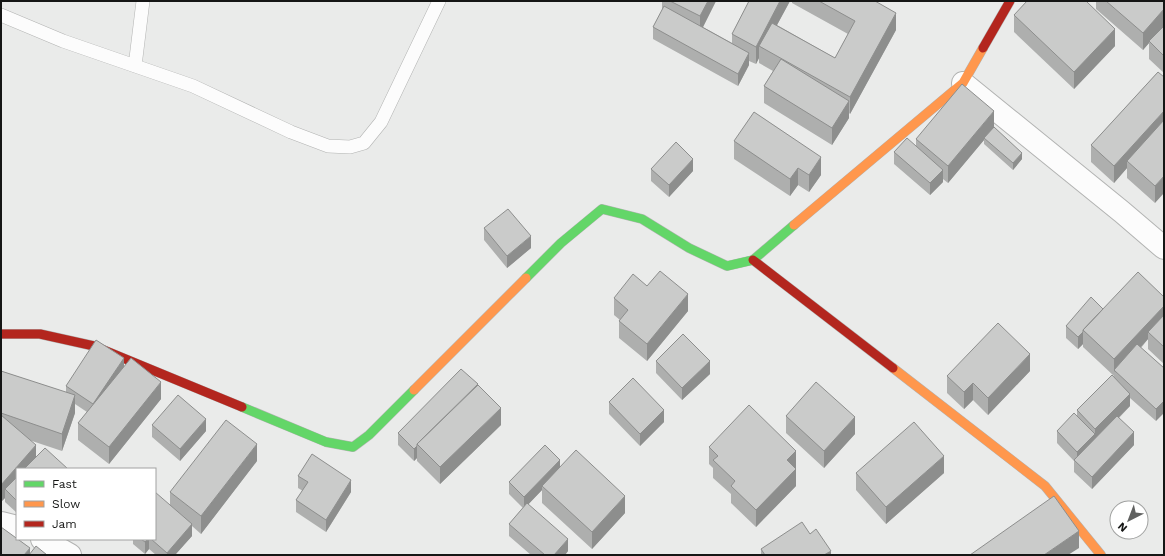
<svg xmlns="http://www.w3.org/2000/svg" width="1165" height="556" font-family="'Work Sans',sans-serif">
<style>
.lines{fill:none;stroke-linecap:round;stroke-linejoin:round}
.lane-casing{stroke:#b2b3b2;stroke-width:14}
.street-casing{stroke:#b2b3b2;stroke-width:24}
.fast-casing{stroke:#b2b3b2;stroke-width:10}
.slow-casing{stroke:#b2b3b2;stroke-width:10}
.jam-casing{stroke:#b2b3b2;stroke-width:10}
.lane{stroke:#fcfcfc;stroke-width:13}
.street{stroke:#fcfcfc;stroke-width:22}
.fast{stroke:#63d668;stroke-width:9}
.slow{stroke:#ff974d;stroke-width:9}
.jam{stroke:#b3261e;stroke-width:9}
.wall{fill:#aeafae}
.shaded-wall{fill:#8d8e8d}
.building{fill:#cacbca;stroke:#8d8e8d}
</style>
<rect width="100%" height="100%" fill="#eaebea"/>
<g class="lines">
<g class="lane-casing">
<path id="lane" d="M1,15L63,41L193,86L291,132L328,146L350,147L364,143L381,122L439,1
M135,66L143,1"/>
</g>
<g class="street-casing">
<path id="street" d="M963,83L1122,212L1164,248
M1,523L17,527
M42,539L70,555"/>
</g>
<g class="fast-casing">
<path id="fast" d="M526,278L561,243L602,209L642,219L689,248L727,266L753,260L794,225
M242,407L326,442L353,447L369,435L414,390"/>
</g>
<g class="slow-casing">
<path id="slow" d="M794,225L963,83L983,48
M893,368L1045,486L1101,555
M414,390L526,278"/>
</g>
<g class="jam-casing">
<path id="jam" d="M983,48L1010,1
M753,260L893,368
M1,334H40L94,346L242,407"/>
</g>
<use href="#lane" class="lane"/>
<use href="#street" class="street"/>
<use href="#fast" class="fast"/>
<use href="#slow" class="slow"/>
<use href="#jam" class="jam"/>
</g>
<path class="wall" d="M662,1H716L703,27L732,43V34L749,1H790L777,25L835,58L848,34L792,3V1H875L896,30L850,114L849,113V118L832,145L764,103V86L773,71L759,63V58L756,64L749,61V65L738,86L653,39V27L662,11Z
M1096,1H1164V73L1149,59V43L1143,50L1096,9Z
M1014,15L1115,46L1074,89L1014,32Z
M1158,72L1155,203L1127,178V168L1114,183L1091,162V145Z
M994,128L1022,159L1013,170L984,144V140L948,183L943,179V182L930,195L894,164V152L916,146V139Z
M734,141L821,175L809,192L798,185L790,196L734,159Z
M651,169L693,171L669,197L651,181Z
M484,228L531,248L507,268L484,240Z
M647,286L688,311L647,361L619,338V321L620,320L614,315V298Z
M1164,297V364L1148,349V339L1141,348L1164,368L1156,421L1130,398V406L1119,418L1134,445L1092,489L1074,472V461L1057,443V431L1077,415V410L1114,377V376L1083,347V344L1078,349L1066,338V326L1103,309Z
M656,361L710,374L682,400L656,373Z
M124,366L161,399L109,464L78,440V423L87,412L75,404V413L62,451L29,440L36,457L68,469H17V513L5,502V498L1,502V371L66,393V386Z
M1030,371L988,415L973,400L964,409L947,393V376Z
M609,402L664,422L640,446L609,414Z
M786,416L855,434L824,468L786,433Z
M152,425L206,431L180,461L152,437Z
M501,425L440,484L417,461V458L414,461L398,445V433Z
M709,447L796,468V486L756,527L731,503V494L713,478V468L709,464Z
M257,461L201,534L192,526V536L175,555H156L149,549L145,554L133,544V539H155L170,505V492Z
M560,468L625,513L592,549L542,503V490L528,504L568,551L565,555H531L509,536V524L523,508L509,494V482Z
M856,473H944L886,524L856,490Z
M298,476L351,492L326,532L296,512V500L303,491L298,488Z
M810,534L831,555H761V549Z"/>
<path class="shaded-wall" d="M708,1H716L700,33V16Z
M780,1H790L764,49L759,46V58L756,64V47Z
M1164,9V26L1149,41V43L1143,50V33Z
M896,13V30L850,114V97Z
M1115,29V46L1074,89V72Z
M749,53V65L738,86V74Z
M849,101V118L832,145V128Z
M994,111V128L984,138V140L948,183V166Z
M1164,111V128L1127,161V168L1114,183V166Z
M1022,153V159L1013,170V163Z
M821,157V175L809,192V175Z
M693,159V171L669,197V185Z
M798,168V185L790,196V179Z
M943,170V182L930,195V183Z
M1164,176V193L1155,203V186Z
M531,236V248L507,268V256Z
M688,294V311L647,361V344Z
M1164,306V323L1148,332V339L1117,373L1114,371V359Z
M1083,332V344L1078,349V337Z
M1030,354V371L988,415V398Z
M124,358V370L93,404Z
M710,361V374L682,400V388Z
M161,382V399L109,464V447Z
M973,383V400L964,409V392Z
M1130,394V406L1095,441V429Z
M75,395V413L62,451V434Z
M1164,401V413L1156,421V409Z
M501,408V425L440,484V467Z
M664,410V422L640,446V434Z
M855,417V434L824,468V451Z
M206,419V431L180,461V449Z
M1134,432V445L1092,489V477Z
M1095,434V446L1077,462V452Z
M257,444V461L201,534V516Z
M36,445V462L30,469H17V484L5,489V498L1,502V485Z
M417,446V458L414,461V449Z
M796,451V486L756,527V510L787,460Z
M944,456V473L886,524V507Z
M560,460V472L542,486V490L524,509V497Z
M351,480V492L326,532V520Z
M625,496V513L592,549V532Z
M192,524V536L175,555H167V553Z
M1079,531V548L1068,555H1044Z
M148,539H149V549L145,554V542Z
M568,539V551L565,555H554Z
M30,548V555H24Z
M831,551V555H824Z"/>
<path class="building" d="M670,1H708L700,16Z
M749,1H780L756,47L732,34Z
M819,1H875L896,13L850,97L759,46L772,23L835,58L855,21Z
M1027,1H1086L1115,29L1074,72L1014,15Z
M1106,1H1164V9L1143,33Z
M664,6L749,53L738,74L653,27Z
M1164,26V56L1149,41Z
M781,59L849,101L832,128L764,86Z
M1158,72L1164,77V111L1114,166L1091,145Z
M962,84L994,111L948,166L916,139Z
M754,112L821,157L809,175L798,168L790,179L734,141Z
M1164,120V176L1155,186L1127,161Z
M994,127L1022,153L1013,163L984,138Z
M907,138L943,170L930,183L894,152Z
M676,142L693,159L669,185L651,169Z
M508,209L531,236L507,256L484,228Z
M660,271L688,294L647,344L619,321L628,310L614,298L633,274L647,286Z
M1138,272L1164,297V306L1114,359L1083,330Z
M1091,297L1103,309L1083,330V332L1078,337L1066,326Z
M1164,315V347L1148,332Z
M998,323L1030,354L988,398L973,383L964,392L947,376Z
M683,334L710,361L682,388L656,361Z
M96,340L124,358L93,404L66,386Z
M1137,344L1164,368V401L1156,409L1114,370Z
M131,358L161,382L109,447L78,423Z
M461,369L478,384L417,444V446L414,449L398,433Z
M1,371L75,395L62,434L1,413Z
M1112,375L1130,394L1095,429L1077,410Z
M633,378L664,410L640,434L609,402Z
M816,382L855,417L824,451L786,416Z
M478,385L501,408L440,467L417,444Z
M178,395L206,419L180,449L152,425Z
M749,405L796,451L787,460L796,469L756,510L731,486L735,481L713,460L718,456L709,447Z
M1074,413L1095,434L1077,452L1057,431Z
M1,415L36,445L1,485Z
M1117,416L1134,432L1092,477L1074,460Z
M226,420L257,444L201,516L170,492Z
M914,422L944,456L886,507L856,473Z
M545,445L560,460L524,497L509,482Z
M45,448L68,469H24Z
M576,450L625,496L592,532L542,486Z
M312,454L351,480L326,520L296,500L308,482L298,476Z
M17,477V501L5,489Z
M155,492L192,524L167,553L151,539H155Z
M1054,496L1079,531L1044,555H970Z
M527,503L568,539L554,555H545L509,524Z
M802,522L810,534L816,529L831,551L824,555H765L761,549Z
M1,527L30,548L24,555H1Z
M141,539H148L145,542Z
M36,546L47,555H29Z"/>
<rect width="1165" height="556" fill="none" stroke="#151615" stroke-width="4"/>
<rect x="16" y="468" width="140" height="72" fill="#ffffff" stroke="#a1a2a1"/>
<rect x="24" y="481" width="20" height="6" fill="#63d668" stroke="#a1a2a1"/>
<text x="52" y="488" font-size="12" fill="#151615">Fast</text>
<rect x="24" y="501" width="20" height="6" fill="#ff974d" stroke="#a1a2a1"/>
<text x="52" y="508" font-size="12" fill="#151615">Slow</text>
<rect x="24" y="521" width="20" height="6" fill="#b3261e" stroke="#a1a2a1"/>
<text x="52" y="528" font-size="12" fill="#151615">Jam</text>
<g transform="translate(1129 520) rotate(222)"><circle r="19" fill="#ffffff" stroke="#a1a2a1"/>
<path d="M0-3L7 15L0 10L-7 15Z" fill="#606160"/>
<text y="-6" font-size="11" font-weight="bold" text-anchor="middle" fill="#151615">N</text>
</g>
</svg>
